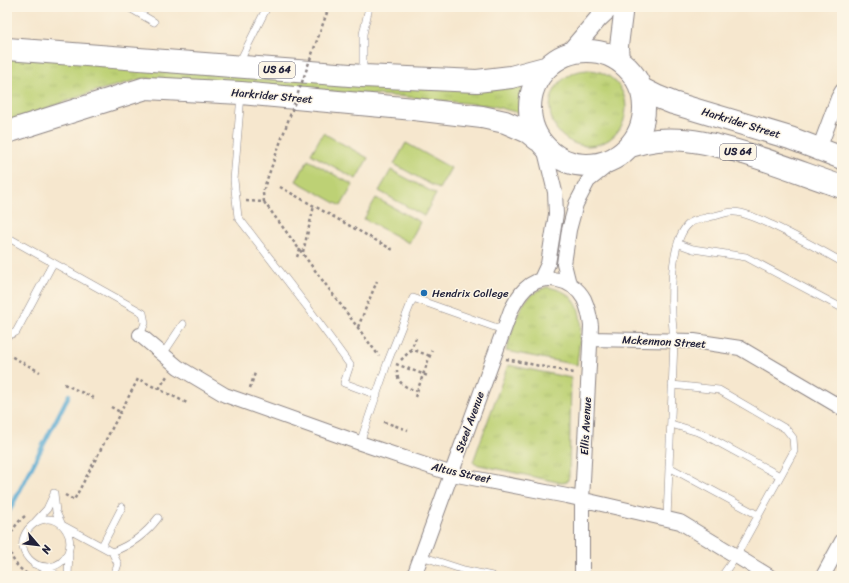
<svg xmlns="http://www.w3.org/2000/svg" width="849" height="583" font-family="Sriracha,sans-serif">
<style>
.grass{fill:url(#grass-tufts);stroke:#707a58}
.pitch{fill:#bdd174;stroke:#707a58}
.lines{fill:none;stroke-linecap:round;stroke-linejoin:round}
.stream{stroke:#56a9d1;stroke-width:4.5}
.service-casing{stroke:#8c8484;stroke-width:8}
.minor-casing{stroke:#8c8484;stroke-width:16}
.tertiary-casing{stroke:#8c8484;stroke-width:20}
.primary-casing{stroke:#8c8484;stroke-width:24}
.path{stroke:#8c8484;stroke-width:2.5;stroke-dasharray:3 3;stroke-linecap:butt}
.service{stroke:#fff;stroke-width:7}
.minor{stroke:#fff;stroke-width:14}
.tertiary{stroke:#fff;stroke-width:18}
.primary{stroke:#fff;stroke-width:22}
.path-bridge{stroke:#8c8484;stroke-width:2.5;stroke-dasharray:3 3;stroke-linecap:butt}
.poi-dot{fill:#1f6fb2;stroke:#fcf5e5;stroke-width:1.5}
.labels{text-anchor:middle;dominant-baseline:central;stroke-width:3;stroke-linejoin:round;paint-order:stroke}
.shield{fill:#fcf5e5;stroke:#63616e;stroke-width:1}
.shield-label{font-size:10px;font-weight:bold;fill:#22223b}
.street-label{font-size:11px;fill:#22223b;stroke:#fcf5e5}
.poi-label{font-size:11px;fill:#22223b;stroke:#fcf5e5;text-anchor:start}
</style>
<defs>
<pattern id="grass-tufts" width="24" height="20" patternUnits="userSpaceOnUse"><rect width="24" height="20" fill="#bdd174"/><path d="M3 7l-1-3M5 7V3M7 7l1-3M15 17l-1-3M17 17v-4M19 17l1-3" fill="none" stroke="#a2b365"/></pattern>
</defs>
<rect width="100%" height="100%" fill="#fcf5e5"/>
<filter id="ink" filterUnits="userSpaceOnUse"><feTurbulence type="fractalNoise" baseFrequency=".025" numOctaves="2"/><feDisplacementMap in="SourceGraphic" scale="8" xChannelSelector="R" yChannelSelector="G"/><feConvolveMatrix kernelMatrix="1 2 1 2 8 2 1 2 1" color-interpolation-filters="sRGB"/></filter>
<filter id="wash" filterUnits="userSpaceOnUse"><feTurbulence type="fractalNoise" baseFrequency=".012" numOctaves="4" result="noise"/><feDisplacementMap in="SourceGraphic" scale="16" xChannelSelector="R" yChannelSelector="G"/><feGaussianBlur stdDeviation="0.9" result="paint"/><feColorMatrix in="noise" values="0 0 0 0 0 0 0 0 0 0 0 0 0 0 0 0 0 1.4 0 .05"/><feComposite in="paint" operator="in"/></filter>
<g filter="url(#wash)">
<rect width="100%" height="100%" fill="#f6e7ce"/>
<path class="grass" d="M7,56L523,83L520,99L519,113L493,106L407,97L145,78L96,91L7,122Z
M550 108a38 38 0 1 1 76 0a38 38 0 1 1-76 0Z
M547,287C592,294 580,331 577,365L506,351C515,325 517,296 547,287Z
M508,365L571,378L569,477L567,482L562,483L475,464L473,462Z"/>
<path class="pitch" d="M323,133L368,158L356,179L311,154Z
M406,143L451,168L439,189L394,164Z
M308,160L353,185L341,206L296,181Z
M391,170L436,194L424,216L379,191Z
M376,198L420,222L409,243L364,219Z"/>
<g class="lines">
<path class="stream" d="M7,515L69,395"/>
</g>
</g>
<g filter="url(#ink)">
<g class="lines">
<g class="service-casing">
<path id="service" d="M128,7L154,22
M239,63L267,7
M363,74V34L369,7
M241,95L234,180L238,217L309,309L350,365L344,383L377,395
M7,237L143,313L145,323L140,335
M679,244L693,249L746,257L842,308
M7,336L16,332L53,263
M163,354L183,324
M672,385L719,390L786,429L793,438L794,451L736,556L722,576
M671,424L701,433L780,476
M360,443L388,361L413,298L503,330
M669,467L758,515
M54,493L56,512L62,525L112,552L118,564L114,576
M667,519L674,341C671,315 667,240 690,223C696,219 707,218 714,216C720,215 728,211 735,212C747,213 761,220 772,225C796,236 819,249 842,262
M35,522L47,509L54,494
M102,546L122,507
M112,552C131,545 146,534 158,518
M421,556L464,570L492,576
M34,564C39,566 43,567 49,567C68,565 76,542 64,527C45,504 8,536 29,559C37,568 49,568 58,576
M68,576L69,553"/>
</g>
<g class="minor-casing">
<path id="minor" d="M819,149L838,98L842,91
M541,279L548,264L556,214L555,192L544,147
M569,284L564,264L569,230L576,204L588,181L618,157
M140,335L178,367L225,395L360,443L452,474L567,496L680,522L769,576
M590,339L694,341L740,348L842,408
M414,576L511,310C515,302 519,295 525,289C543,272 572,278 584,299C588,308 590,316 591,326L582,500V576
M823,576L842,541"/>
</g>
<g class="tertiary-casing">
<path id="tertiary" d="M570,52L598,19L611,7
M620,61L619,46L623,14L622,7"/>
</g>
<g class="primary-casing">
<path id="primary" d="M7,49L363,76L477,81L511,77L545,68
M530 108a57 57 0 1 1 114 0a57 57 0 1 1-114 0Z
M640,88L658,97L673,103L790,138L842,158
M7,132L146,88L241,93L414,109L482,117L505,122L519,128L528,132L538,140
M630,146C639,143 648,141 657,140C688,137 717,145 747,154C779,164 810,176 842,187"/>
</g>
<path class="path" d="M280,187L395,251
M246,201L264,202L379,356
M303,252L314,206
M297,257L300,249
M358,327L377,281
M410,351L416,338
M7,354L40,372
M506,359L574,373
M401,360L408,353L414,350L430,356
M396,364L428,376
M397,370C397,384 405,387 417,391
M64,384L94,398
M250,388L255,373
M159,389L167,376
M415,397L432,350
M111,407L120,412
M384,422L408,430
M65,495L74,500L138,379L187,403
M25,516C2,534 5,563 31,576"/>
<use href="#service" class="service"/>
<use href="#minor" class="minor"/>
<use href="#tertiary" class="tertiary"/>
<use href="#primary" class="primary"/>
<path class="path-bridge" d="M264,202L263,193L265,185L329,7"/>
</g>
</g>
<circle class="poi-dot" cx="424" cy="293" r="4"/>
<g class="labels">
<g class="shield">
<rect x="259" y="62" width="36" height="16" rx="3"/>
<rect x="720" y="144" width="36" height="16" rx="3"/>
</g>
<g class="shield-label">
<text x="277" y="70">US 64</text>
<text x="738" y="152">US 64</text>
</g>
<g class="street-label">
<text transform="translate(272 96) rotate(5)">Harkrider Street</text>
<text transform="translate(741 123) rotate(17)">Harkrider Street</text>
<text transform="translate(664 342) rotate(3)">Mckennon Street</text>
<text transform="translate(470 422) rotate(-70)">Steel Avenue</text>
<text transform="translate(586 426) rotate(-87)">Ellis Avenue</text>
<text transform="translate(461 473) rotate(13)">Altus Street</text>
</g>
<g class="poi-label">
<text x="432" y="293">Hendrix College</text>
</g>
</g>
<rect width="849" height="583" fill="none" stroke="#fcf5e5" stroke-width="24"/>
<g transform="translate(38 545) rotate(118)" stroke="#fcf5e5" stroke-width="3" paint-order="stroke">
<path d="M0-3L7 15L0 10L-7 15Z" fill="#22223b"/>
<text y="-6" font-size="11" font-weight="bold" text-anchor="middle" fill="#22223b">N</text>
</g>
</svg>
